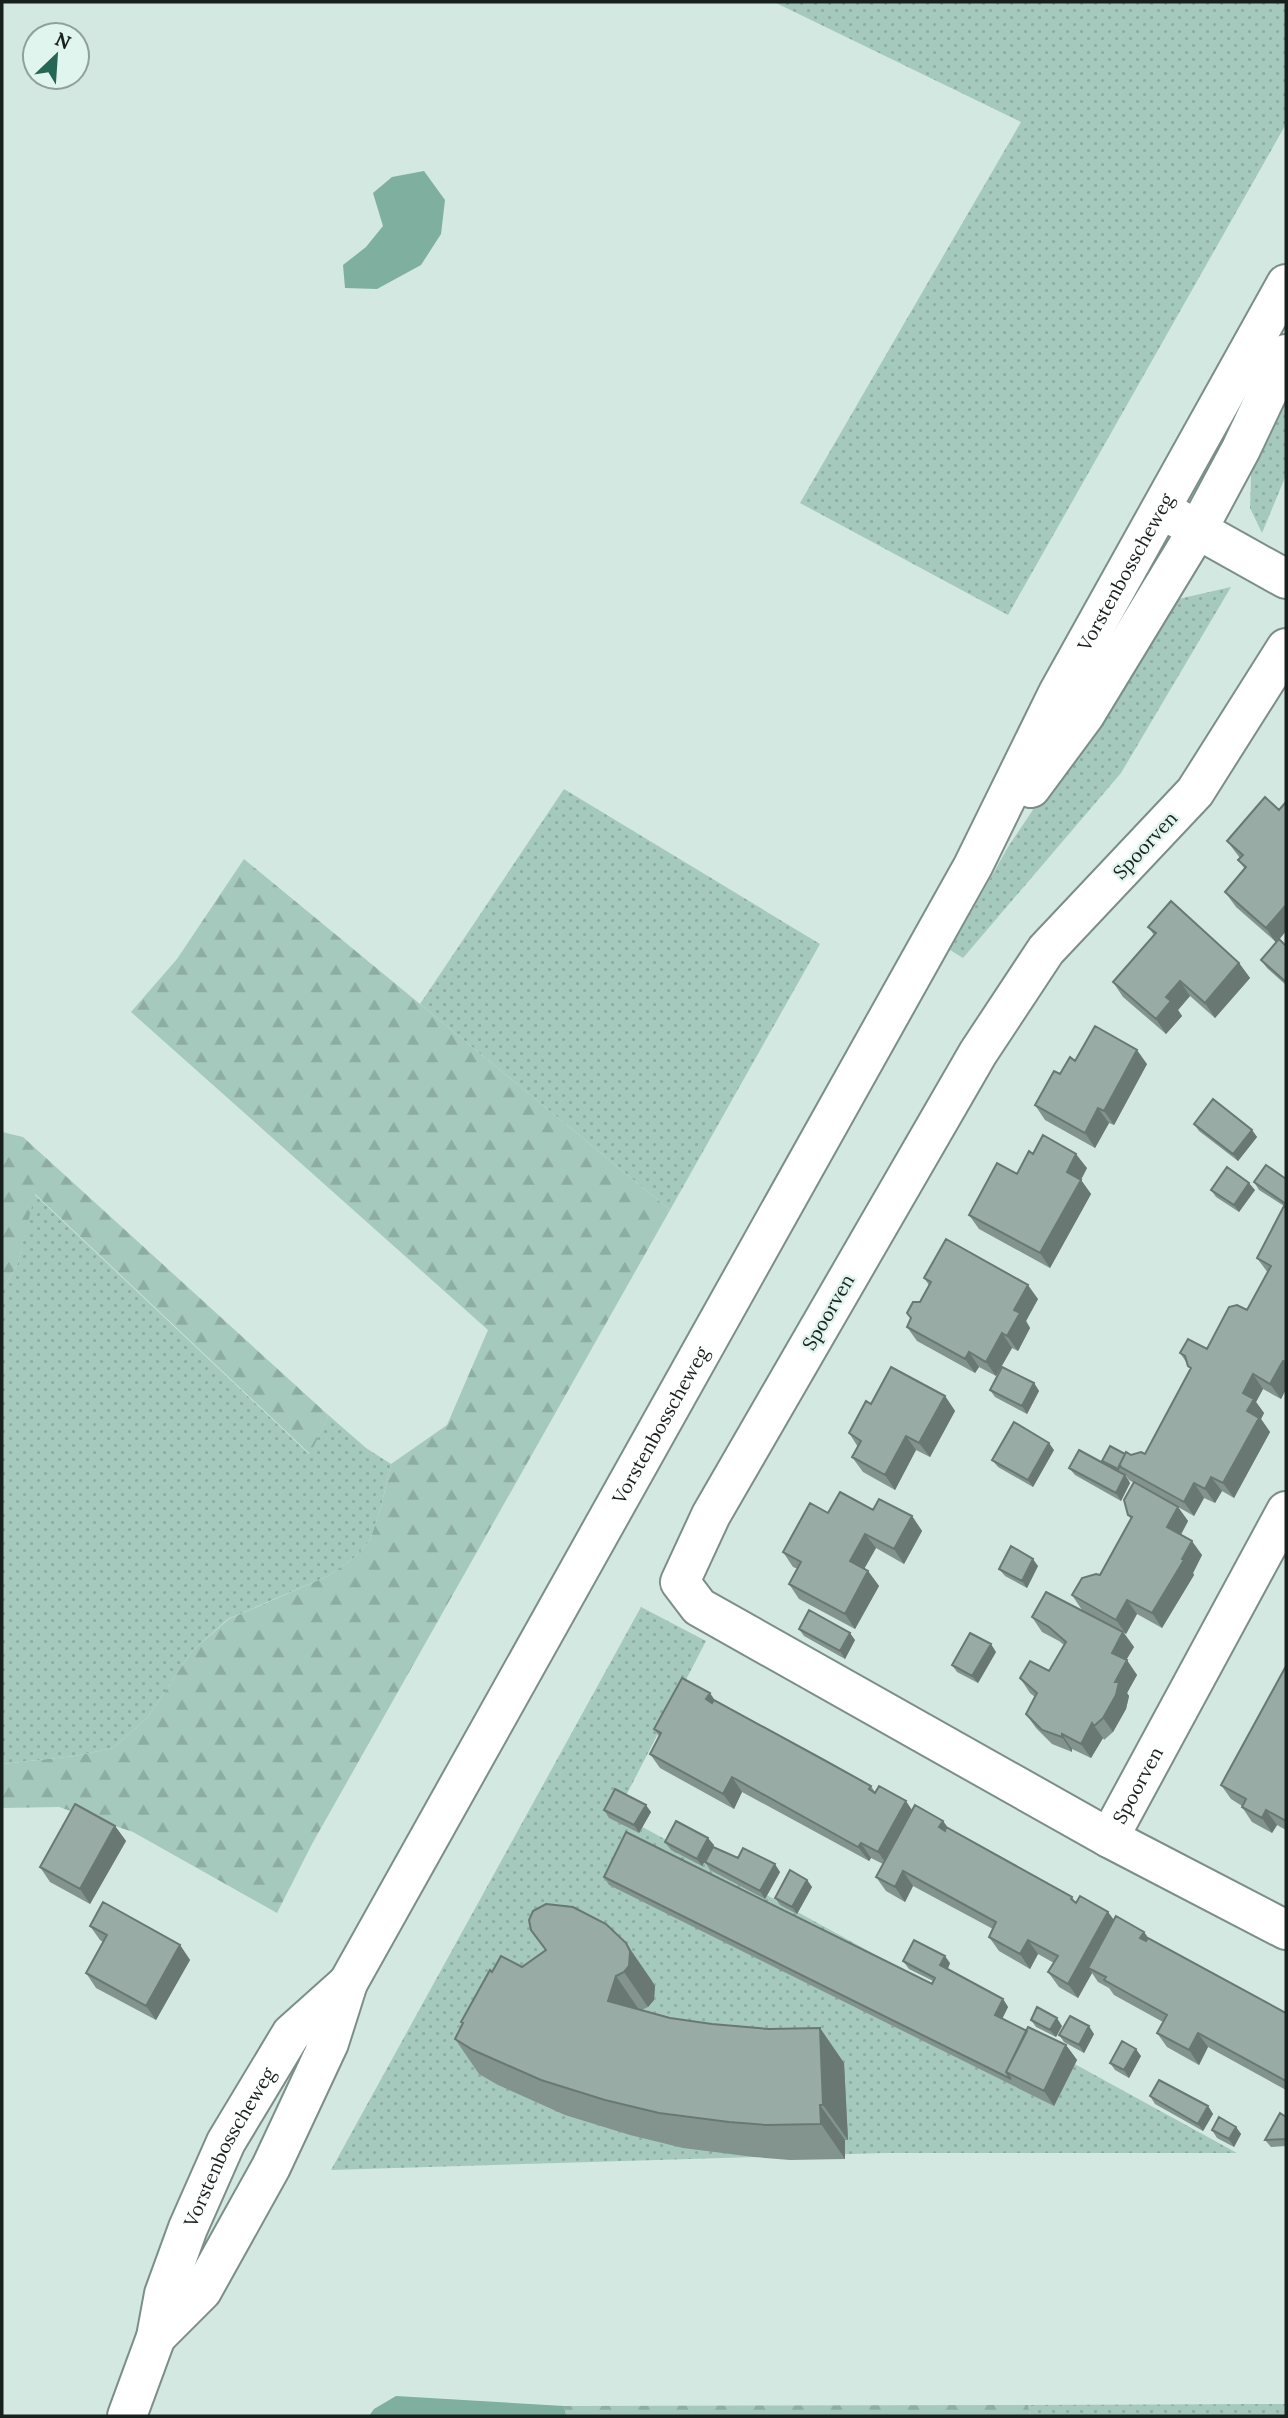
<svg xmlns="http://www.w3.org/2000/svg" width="1288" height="2418" font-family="Lora,serif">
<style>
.grass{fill:url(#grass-dots)}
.forest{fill:url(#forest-firs)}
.water{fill:#7eaf9f}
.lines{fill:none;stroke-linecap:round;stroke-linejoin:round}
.minor-casing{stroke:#7b8e87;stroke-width:42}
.minor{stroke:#fff;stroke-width:38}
.wall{fill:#83948e}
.shaded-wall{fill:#6a7874}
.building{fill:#98aca5;stroke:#6a7874;stroke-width:2}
.labels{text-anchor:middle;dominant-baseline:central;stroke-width:5;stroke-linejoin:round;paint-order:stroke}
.street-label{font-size:19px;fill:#18201d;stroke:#e0f5ed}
</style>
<defs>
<pattern id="grass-dots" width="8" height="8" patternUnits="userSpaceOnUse" patternTransform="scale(1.75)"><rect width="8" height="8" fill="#a5cabd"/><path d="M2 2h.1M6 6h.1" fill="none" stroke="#8dada2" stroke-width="1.8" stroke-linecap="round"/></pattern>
<pattern id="forest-firs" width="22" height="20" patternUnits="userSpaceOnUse" patternTransform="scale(1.75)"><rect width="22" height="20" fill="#a5cabd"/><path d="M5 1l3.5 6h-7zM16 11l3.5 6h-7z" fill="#8dada2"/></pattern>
</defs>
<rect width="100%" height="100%" fill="#d3e8e0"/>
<path class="grass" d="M774,2H1286V124L1008,615L800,503L1021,122Z
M1286,387V475L1262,533L1250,508L1252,448Z
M1231,587L1121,773L963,958L950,950L1008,847L1174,600Z
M564,789L820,944L670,1210L420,1004Z
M34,1194L309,1454L328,1417L326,1413L366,1448L391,1464L381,1507L370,1540L355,1557L328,1576L228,1619L192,1651L148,1717L113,1748L75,1756L2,1764V1291L18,1263Z
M641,1607L706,1641L617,1813L1237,2153H883L331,2170Z
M1286,2404V2416H1030L1028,2405Z"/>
<path class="forest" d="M244,859L670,1210L312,1844L277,1913L133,1832L59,1807L2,1808V1764L75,1756L113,1748L148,1717L192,1651L229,1619L328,1576L355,1557L370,1540L381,1507L391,1464L447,1425L488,1330L131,1012L177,959Z
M2,1132L23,1137L326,1413L328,1417L310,1454L35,1194L18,1263L2,1291Z
M1028,2405L1030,2416H566L564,2406Z"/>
<path class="water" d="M424,171L445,200L441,234L421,265L377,289L345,288L343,265L366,247L383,226L373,193L392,177Z
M396,2396L564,2406L566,2415L369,2416L374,2409Z"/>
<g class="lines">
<g class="minor-casing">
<g id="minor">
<path d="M1175,517L1286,579"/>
<path d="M1286,648L1195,792L1046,950L978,1053L711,1515L680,1582L699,1607L1109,1838L1286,1930"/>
<path d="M1031,788L1085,715L1198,529L1241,449L1286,354"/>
<path id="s1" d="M1109,1838L1286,1511"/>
<path id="s2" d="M156,2337L202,2291L271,2167L329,2043L348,1983L973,866L1058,693L1286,284"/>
<path id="s3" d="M127,2416L156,2337L164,2294L188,2228L226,2142L291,2034L348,1983"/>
</g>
</g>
<use href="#minor" class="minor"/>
</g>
<path class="wall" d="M1265,797L1286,931L1279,940L1286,946V985L1267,968L1261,960L1276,942L1236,907L1225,892L1245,869L1238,860L1240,858L1227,841Z
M1148,927L1239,963L1250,978L1215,1018L1190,996L1178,1010L1182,1016L1166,1034L1123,997L1113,982L1154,935Z
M1075,1061L1147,1064L1114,1125L1109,1123L1095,1148L1045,1120L1035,1105L1060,1074Z
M1194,1124L1252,1130L1257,1137L1238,1161L1199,1131Z
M1033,1154L1087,1168L1081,1180L1091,1194L1050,1268L979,1229L969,1215L1017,1174Z
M1286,1179V1389L1281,1399L1263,1389L1256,1402L1264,1413L1261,1419L1270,1432L1234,1498L1222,1491L1215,1503L1204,1498L1194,1516L1178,1507L1188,1521L1181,1535L1202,1555L1193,1573L1194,1575L1162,1628L1137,1614L1126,1634L1124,1633L1134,1647L1126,1660L1137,1675L1127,1693L1129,1696L1126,1709L1113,1732L1104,1740L1103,1738L1091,1758L1072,1749V1752L1052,1744L1036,1728L1026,1714L1035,1697L1030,1693L1020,1678L1049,1671L1064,1645L1059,1641L1042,1632L1032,1617L1106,1623L1082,1610L1072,1595L1100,1575L1131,1519L1128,1515L1134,1483L1129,1480L1125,1474L1130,1483L1121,1501L1075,1475L1069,1468L1103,1463L1102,1461L1125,1454H1145L1191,1369L1180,1353L1207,1349L1247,1310L1268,1273L1257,1258L1284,1206L1259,1190L1254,1182Z
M1211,1190H1255L1239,1212L1216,1197Z
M924,1278L1038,1299L1026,1321L1030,1328L1018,1351L1012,1348L996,1376L979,1367L975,1373L917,1341L907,1327L911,1319L907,1313L920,1302L929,1285Z
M1034,1383L1039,1391L1027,1414L995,1397L990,1390Z
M945,1396L955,1411L930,1457L916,1450L895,1490L863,1472L852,1457L858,1447L849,1433L871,1404Z
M1054,1450L1033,1487L998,1467L992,1460Z
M873,1510L912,1516L922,1531L904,1564L876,1548L864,1569L868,1571L879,1586L855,1629L799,1599L789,1584L798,1569L793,1567L783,1552L828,1513Z
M1038,1566L1027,1588L1005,1576L999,1569Z
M799,1629L855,1640L845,1659L804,1636Z
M996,1652L978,1683L957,1672L952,1665Z
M1286,1666V1830L1277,1825L1272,1833L1252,1822L1242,1807V1806L1231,1799L1221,1785Z
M715,1700L871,1786L875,1792L912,1810L943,1821L948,1828L1072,1897L1076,1903L1108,1912L1114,1920L1144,1932L1148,1938L1286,2013V2090L1208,2047L1199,2065L1167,2047L1157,2033L1163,2022L1114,1995L1109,1988L1098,1982L1092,1973L1078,1998L1059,1987L1048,1972L1054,1963L1038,1954L1030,1969L999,1951L989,1937L993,1929L913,1886L905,1902L886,1891L876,1877L883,1864L871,1858L869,1861L742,1792L734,1809L660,1768L650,1754L659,1736L654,1729Z
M604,1810L651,1812L639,1833L609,1818Z
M115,1826L126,1841L90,1904L50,1882L40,1867Z
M665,1842L714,1845L713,1847L738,1858L780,1872L765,1899L710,1870L705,1862L711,1850L702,1866L671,1850Z
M604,1877L932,1984L933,1981L909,1969L903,1961L950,1963L948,1969L1003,1999L1008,2007L1002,2019L1027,2031L1066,2045L1077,2060L1054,2106L609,1885Z
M807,1880L812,1887L797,1914L780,1905L775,1898Z
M90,1926L180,1945L190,1960L156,2020L96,1988L86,1973L103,1942L100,1940Z
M531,1930L650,1978L655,1986L654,2000L648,2007L642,2010L670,2018L712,2024L769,2029L820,2028L844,2063L848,2140H845V2159L790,2160L754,2157L683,2148L630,2135L565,2115L498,2085L479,2074L455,2039L463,2025L461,2022L492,1972L522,1967L545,1950Z
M1031,2020L1062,2026L1056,2037L1036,2027Z
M1094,2034L1084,2053L1064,2042L1059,2035Z
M1141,2056L1129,2078L1115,2070L1110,2063Z
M1150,2096L1208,2106L1213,2114L1203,2131L1155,2104Z
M1286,2117V2146L1271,2147L1265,2140Z
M1236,2127L1241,2134L1234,2147L1217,2138L1212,2130Z"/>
<path class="shaded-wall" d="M1286,905V931L1276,943L1266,928Z
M1239,963L1250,978L1215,1018L1205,1003Z
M1180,981L1190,996L1178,1010L1182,1016L1166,1034L1156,1019L1166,997Z
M1137,1050L1147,1064L1114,1125L1104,1111Z
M1098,1108L1109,1123L1095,1148L1085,1133Z
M1252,1130L1257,1137L1238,1161L1233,1154Z
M1076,1154L1087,1168L1079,1183L1081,1180L1091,1194L1050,1268L1040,1253L1067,1172Z
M1249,1183L1255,1190L1239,1212L1234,1205Z
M1028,1285L1038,1299L1026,1321L1030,1328L1018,1351L1007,1336L1014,1310Z
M1002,1333L1012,1348L996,1376L986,1362Z
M969,1352L979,1367L975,1373L965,1359Z
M1283,1361L1286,1364V1389L1281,1399L1270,1384Z
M1253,1374L1263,1389L1256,1402L1264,1413L1261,1419L1270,1432L1234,1498L1223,1483L1247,1411L1243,1393Z
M1034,1383L1039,1391L1027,1414L1022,1406Z
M945,1396L955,1411L930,1457L919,1443Z
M906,1436L916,1450L895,1490L885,1475Z
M1049,1443L1054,1450L1033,1487L1028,1480Z
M1125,1475L1130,1483L1121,1501L1116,1493Z
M1211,1477L1222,1491L1215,1503L1205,1489Z
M1194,1483L1204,1498L1194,1516L1184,1502Z
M1178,1507L1188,1521L1177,1541L1167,1527Z
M912,1516L922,1531L904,1564L894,1549Z
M865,1534L876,1548L860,1576L850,1561Z
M1192,1541L1202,1555L1193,1573L1194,1575L1162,1628L1152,1613Z
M1033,1559L1038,1566L1027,1588L1022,1581Z
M868,1571L879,1586L855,1629L845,1614Z
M1127,1600L1137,1614L1126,1634L1116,1620Z
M1123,1632L1134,1647L1122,1667L1112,1653Z
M850,1633L855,1640L845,1659L840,1651Z
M991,1644L996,1652L978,1683L972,1676Z
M1127,1660L1137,1675L1127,1693L1129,1696L1126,1709L1113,1732L1103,1718L1115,1682Z
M710,1693L720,1708L706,1699Z
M1092,1723L1103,1738L1091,1758L1081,1744Z
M1062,1734L1072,1749V1752L1062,1737Z
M732,1777L742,1792L734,1809L723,1794Z
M906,1801L916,1816L888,1866L878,1852Z
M646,1805L651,1812L639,1833L634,1825Z
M1266,1810L1277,1825L1272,1833L1262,1818Z
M943,1821L953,1835L939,1827Z
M115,1826L126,1841L90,1904L80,1889Z
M708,1838L714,1845L702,1866L697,1859Z
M861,1843L871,1858L869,1861L858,1847Z
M775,1864L780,1872L765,1899L760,1891Z
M903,1871L913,1886L905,1902L895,1887Z
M807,1880L812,1887L797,1914L792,1907Z
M1108,1912L1118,1926L1088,1968L1092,1973L1078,1998L1068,1984Z
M1144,1932L1154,1946L1140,1938Z
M1028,1940L1038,1954L1030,1969L1020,1954Z
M626,1943L650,1978L655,1986L654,2000L648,2007L624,1972Z
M180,1945L190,1960L156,2020L146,2006Z
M945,1956L950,1963L946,1972L940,1965Z
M616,1976L640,2011L608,2001Z
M1003,1999L1008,2007L1000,2023L995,2015Z
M1057,2018L1062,2026L1056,2037L1050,2030Z
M1089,2026L1094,2034L1084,2053L1079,2045Z
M820,2028L844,2063L848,2140L823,2105Z
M1198,2033L1208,2047L1199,2065L1189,2050Z
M1066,2045L1077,2060L1054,2106L1044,2091Z
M1136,2049L1141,2056L1129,2078L1124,2070Z
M820,2105L845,2140V2159L821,2124Z
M1208,2106L1213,2114L1203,2131L1198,2124Z
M1236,2127L1241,2134L1234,2147L1229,2139Z"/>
<path class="building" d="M1265,797L1279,810L1286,802V905L1266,928L1225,892L1246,867L1238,860L1243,855L1227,841Z
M1171,901L1239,963L1205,1003L1180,981L1166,997L1171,1001L1156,1019L1113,982L1156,933L1148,927Z
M1279,939L1286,946V982L1261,960Z
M1095,1026L1137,1050L1104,1111L1098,1108L1085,1133L1035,1105L1054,1071L1060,1074L1070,1057L1075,1061Z
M1213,1099L1252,1130L1233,1154L1194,1124Z
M1043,1135L1076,1154L1067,1172L1081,1180L1040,1253L969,1215L997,1163L1017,1174L1029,1151L1033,1154Z
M1266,1165L1286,1179V1204L1254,1182Z
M1227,1167L1249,1183L1234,1205L1211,1190Z
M1284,1206L1286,1208V1362L1283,1361L1270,1384L1253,1374L1243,1393L1254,1399L1247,1411L1259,1418L1223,1483L1211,1477L1205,1489L1194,1483L1184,1502L1119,1466L1126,1452L1131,1455L1141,1452L1145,1454L1191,1368L1188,1366L1185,1356L1180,1353L1188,1339L1207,1349L1229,1307L1237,1305L1247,1310L1271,1266L1257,1258Z
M946,1239L1028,1285L1014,1310L1020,1313L1007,1336L1002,1333L986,1362L969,1352L965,1359L907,1327L911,1318L907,1313L913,1302H920L931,1282L924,1278Z
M891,1367L945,1396L919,1443L906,1436L885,1475L852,1457L861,1441L849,1433L866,1401L871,1404Z
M1002,1367L1034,1383L1022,1406L990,1390Z
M1014,1422L1049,1443L1028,1480L992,1460Z
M1110,1446L1125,1454L1119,1466H1120L1118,1469L1102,1461Z
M1079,1450L1125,1475L1116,1493L1069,1468Z
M1134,1482L1178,1507L1167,1527L1192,1541L1182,1559L1184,1560L1152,1613L1127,1600L1116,1620L1072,1595L1082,1578L1096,1574L1100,1575L1132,1517L1128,1515L1124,1500Z
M840,1492L873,1510L879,1499L912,1516L894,1549L865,1534L850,1561L868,1571L845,1614L789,1584L801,1562L783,1552L810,1503L828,1513Z
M1011,1546L1033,1559L1022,1581L999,1569Z
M1046,1592L1123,1632L1112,1653L1127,1660L1115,1682H1119L1116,1695L1103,1718L1094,1726L1092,1723L1081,1744L1062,1734V1737L1042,1730L1026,1714L1037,1693L1020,1678L1030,1661L1049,1671L1066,1642L1049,1627L1032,1617Z
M809,1610L850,1633L840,1651L799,1629Z
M970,1633L991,1644L972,1676L952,1665Z
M1286,1666V1821L1266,1810L1262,1818L1242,1807L1246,1799L1221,1785Z
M682,1678L710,1693L706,1699L712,1703L714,1700L824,1760L871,1786L869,1789L875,1793L879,1786L906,1801L878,1852L861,1843L858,1847L732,1777L723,1794L650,1754L661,1733L654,1729Z
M615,1789L646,1805L634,1825L604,1810Z
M75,1804L115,1826L80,1889L40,1867Z
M915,1805L943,1821L939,1827L945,1831L946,1827L1072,1897L1071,1899L1076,1903L1080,1896L1108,1912L1068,1984L1048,1972L1058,1956L1028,1940L1020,1954L989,1937L996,1922L903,1871L895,1887L876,1877Z
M676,1821L708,1838L697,1859L665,1842Z
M626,1832L932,1984L935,1978L903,1961L914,1940L945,1956L940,1965L1003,1999L995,2015L1027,2031L1006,2072L1011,2079L604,1877Z
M713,1847L738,1858L743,1848L775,1864L760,1891L705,1862Z
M790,1870L807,1880L792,1907L775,1898Z
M103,1902L180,1945L146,2006L86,1973L107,1935L90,1926Z
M546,1904L573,1907L606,1924L626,1943L630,1951L629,1966L624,1972L616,1976L608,2001L670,2018L712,2024L769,2029L820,2028L823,2105H820L821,2124L766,2125L729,2122L659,2113L605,2100L541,2080L473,2050L455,2039L463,2023L461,2022L490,1970L492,1972L501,1956L522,1967L546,1950L531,1930L529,1920L533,1911Z
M1116,1916L1144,1932L1140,1938L1146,1941L1148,1938L1286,2013V2081L1198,2033L1189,2050L1157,2033L1167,2015L1104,1980L1106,1977L1088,1968Z
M1037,2007L1057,2018L1050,2030L1031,2020Z
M1070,2016L1089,2026L1079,2045L1059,2035Z
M1028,2027L1066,2045L1044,2091L1006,2072Z
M1122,2041L1136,2049L1124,2070L1110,2063Z
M1159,2080L1208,2106L1198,2124L1150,2096Z
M1280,2113L1286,2117V2139L1265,2140Z
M1219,2117L1236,2127L1229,2139L1212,2130Z"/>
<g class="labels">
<g class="street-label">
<text stroke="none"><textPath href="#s2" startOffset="2018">Vorstenbosscheweg</textPath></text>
<text transform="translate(1145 845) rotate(-47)">Spoorven</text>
<text transform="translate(828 1312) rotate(-60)">Spoorven</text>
<text stroke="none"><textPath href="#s2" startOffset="1046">Vorstenbosscheweg</textPath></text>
<text stroke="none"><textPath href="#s1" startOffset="60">Spoorven</textPath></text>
<text stroke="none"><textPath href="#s3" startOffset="289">Vorstenbosscheweg</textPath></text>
</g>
</g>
<rect width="1288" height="2418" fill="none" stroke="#18201d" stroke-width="7"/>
<g transform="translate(56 56) rotate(25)"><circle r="33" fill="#e0f5ed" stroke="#90a09a" stroke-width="2"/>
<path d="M0-5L12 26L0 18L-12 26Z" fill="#266655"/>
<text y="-10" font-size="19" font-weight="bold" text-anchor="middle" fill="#18201d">N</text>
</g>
</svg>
